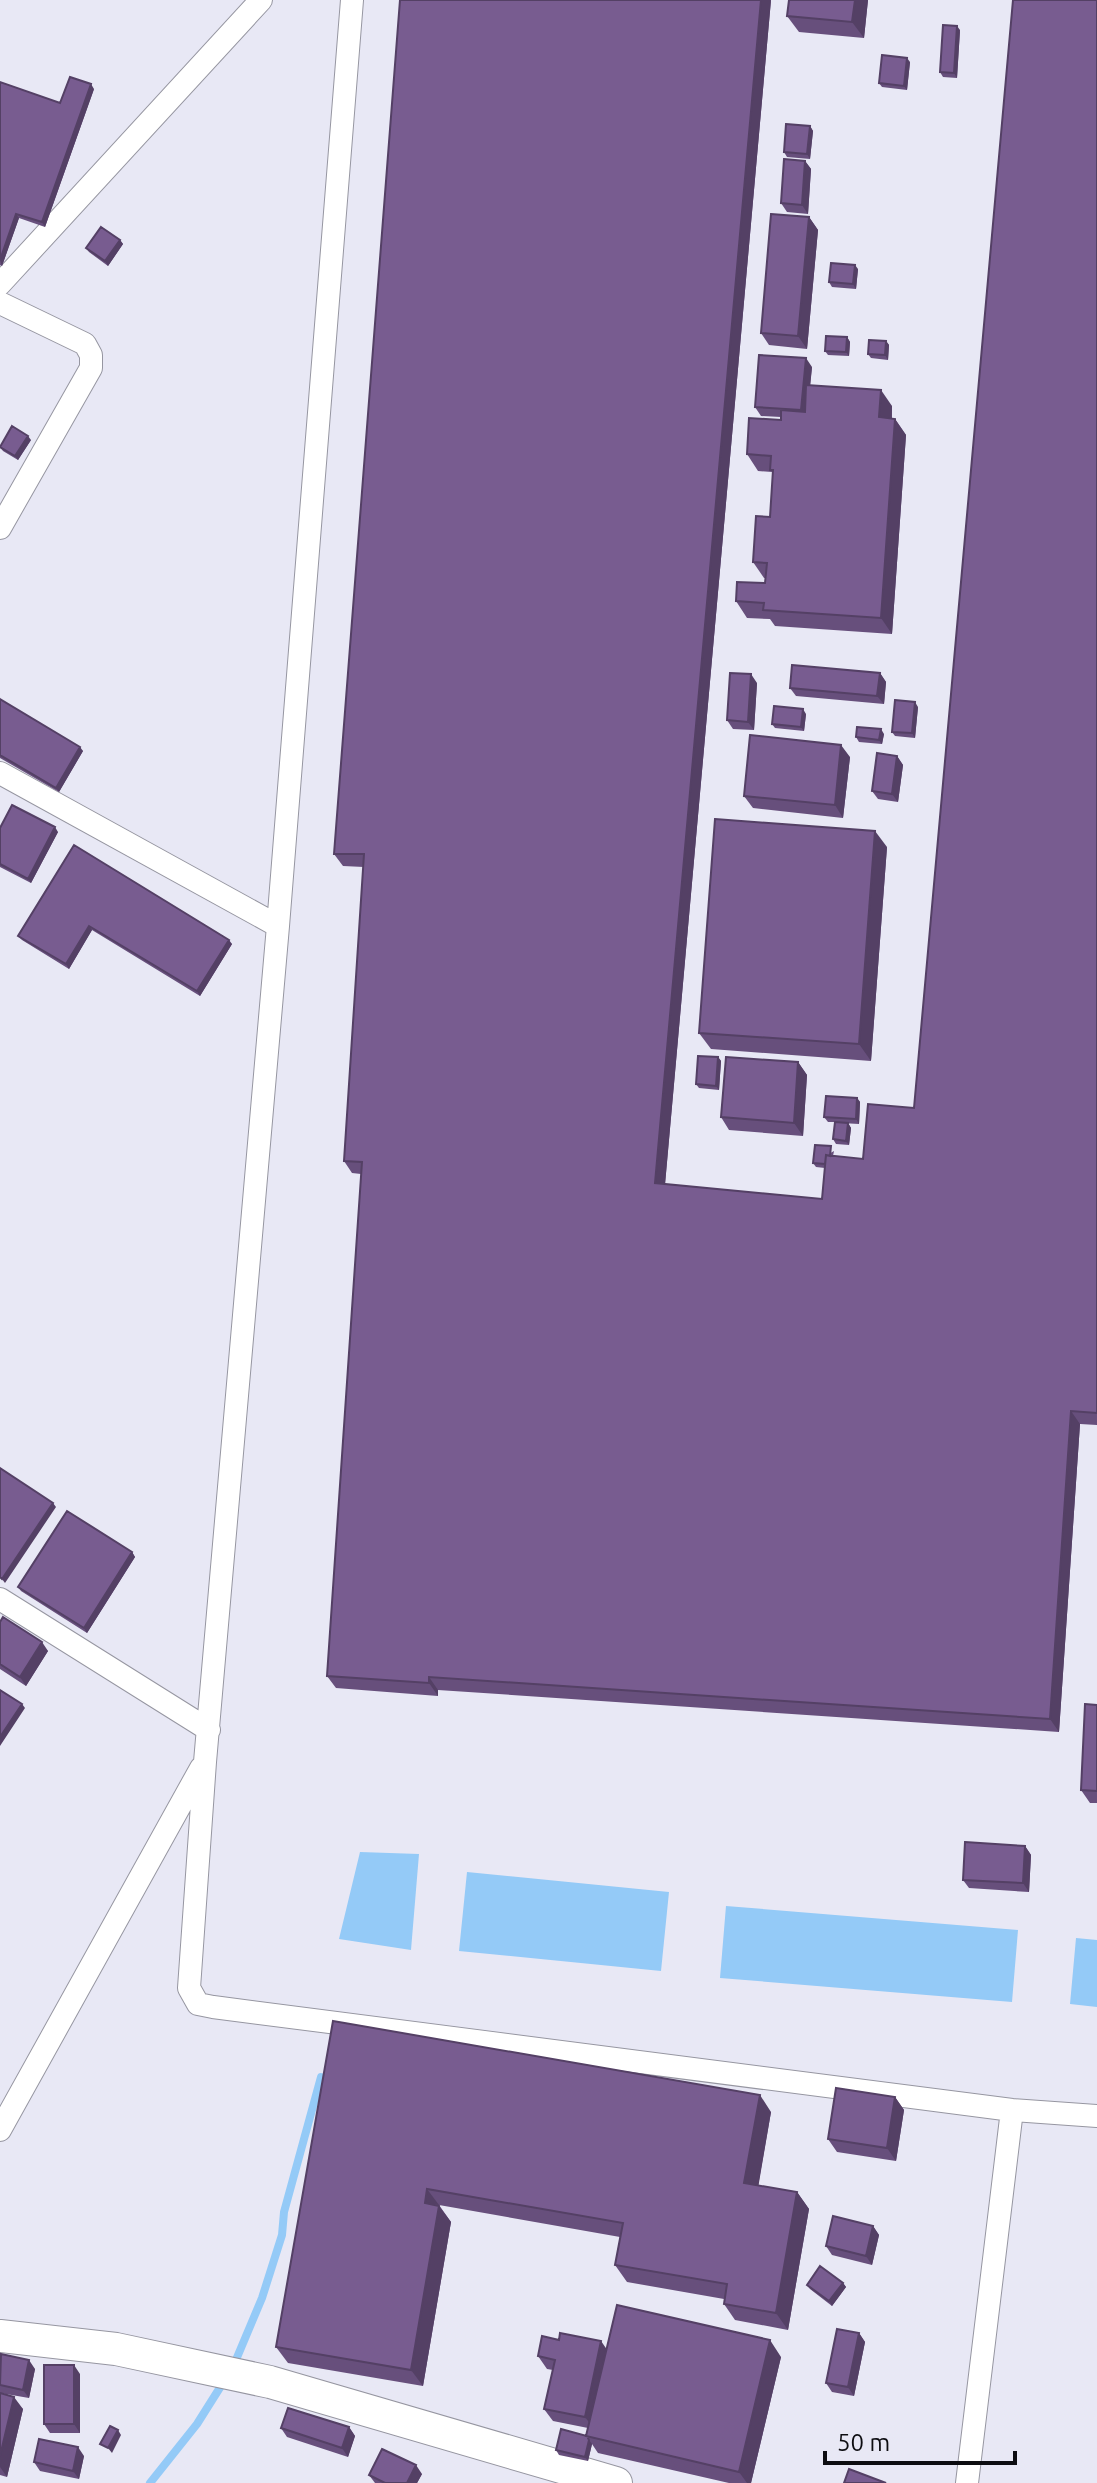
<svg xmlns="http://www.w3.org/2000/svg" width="1097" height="2483" font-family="Ubuntu,sans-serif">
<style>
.water{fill:#94caf7}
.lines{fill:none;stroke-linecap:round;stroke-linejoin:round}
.stream{stroke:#94caf7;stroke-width:8}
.street-casing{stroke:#9696a1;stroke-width:24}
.secondary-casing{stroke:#9696a1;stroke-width:34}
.street{stroke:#fff;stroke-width:22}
.secondary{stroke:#fff;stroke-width:32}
.wall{fill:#674f7c}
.shaded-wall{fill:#544065}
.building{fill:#785c90;stroke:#544065;stroke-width:2}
</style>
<rect width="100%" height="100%" fill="#e8e8f5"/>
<path class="water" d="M360,1852L419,1854L411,1950L339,1939Z
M467,1872L669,1892L661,1971L459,1951Z
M726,1906L1018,1930L1012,2002L720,1978Z
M1076,1938L1097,1940V2007L1070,2004Z"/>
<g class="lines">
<path class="stream" d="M233,2367L262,2298L282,2235L284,2212L321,2077
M150,2483L197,2424L226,2378"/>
<g class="street-casing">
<path id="street" d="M352,0L278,926L205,1762L189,1988L198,2004L213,2007L1012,2110L1097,2116
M0,284L261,0
M0,303L85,344L91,355V368L0,528
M0,773L278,926
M0,1599L209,1730
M0,2130L201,1768
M967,2483L1012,2110"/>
</g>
<g class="secondary-casing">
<path id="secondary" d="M0,2336L116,2349L270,2382L616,2483"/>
</g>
<use href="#street" class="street"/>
<use href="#secondary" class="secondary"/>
</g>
<path class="wall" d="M771,0L665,1184L822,1199L825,1168L816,1167L813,1163L834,1151L833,1156L863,1159L914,1108L1097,0V1425L1080,1424L1059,1732L438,1690V1696L336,1688L327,1676L361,1174L352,1173L344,1161L364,867L343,866L334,854Z
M868,0L864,38L799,32L787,16Z
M960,30L957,78L943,77L940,72Z
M910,62L907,90L882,87L879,83Z
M0,82L60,103L94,89L45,227L19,218L2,266L0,265Z
M810,126L813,131L810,159L787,157L784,152Z
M805,161L811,169L808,214L787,212L781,203Z
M809,217L818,230L807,349L769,345L761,333Z
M120,240L123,244L108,266L89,252L86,248Z
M858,269L856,289L832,287L829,282Z
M847,337L850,342L849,356L828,355L825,351Z
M886,341L889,345L888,360L871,358L868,354Z
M812,367L810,385L892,406V418L895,419L906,435L892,634L775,626L770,619L747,618L736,601L765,583L766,578H764L753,562L770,517L773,474L772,472L758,471L747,454L781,420V417L761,416L755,407Z
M31,440L18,460L3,451L0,447Z
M880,673L886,682L884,704L796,696L790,688Z
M757,683L754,730L733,729L727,720Z
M0,699L83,751L59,792L0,758Z
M918,707L915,738L895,736L892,732Z
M806,714L804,731L775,728L772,724Z
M884,734L882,744L859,742L856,737Z
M897,756L903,765L898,802L878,799L872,791Z
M850,757L843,818L753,808L744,796Z
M0,828L58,832L31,883L0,867Z
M74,845L232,944L200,996L92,930L69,969L22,940L18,936Z
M887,847L871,1061L711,1049L699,1033Z
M718,1057L721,1061L719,1090L699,1088L696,1084Z
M798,1062L807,1075L803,1136L729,1130L721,1117Z
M857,1098L860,1102L859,1124L841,1123H848L851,1128L849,1145L836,1144L833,1139L835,1122H828L824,1117Z
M132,1552L135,1557L87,1633L21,1591L18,1587Z
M0,1622L48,1651L26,1686L0,1669Z
M1097,1705V1803H1090L1081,1790Z
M1025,1846L1031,1855L1029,1892L969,1888L963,1880Z
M333,2021L771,2112L758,2186L797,2192L809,2209L788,2330L735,2320L724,2304V2299L627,2282L615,2265L620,2237L439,2205L451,2222L423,2386L288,2363L276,2347Z
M895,2097L904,2110L896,2161L837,2152L828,2139Z
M873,2226L879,2235L872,2265L832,2255L826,2246Z
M843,2283L846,2287L832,2306L810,2289L807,2285Z
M859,2333L865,2342L854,2396L832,2392L826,2383Z
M607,2350L781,2357L751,2483H729L598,2453L592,2444L588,2461L559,2455L556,2450L587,2436L588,2428L553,2421L544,2409L553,2370L547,2369L538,2356Z
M0,2357L35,2369L29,2398L0,2393Z
M80,2374V2433H50L44,2424Z
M0,2393L23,2409L7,2477L0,2475Z
M349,2427L355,2436L348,2457L287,2437L281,2428Z
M84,2456L79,2479L40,2471L34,2462Z
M422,2474L417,2483H375L369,2475Z"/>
<path class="shaded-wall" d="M761,0H771L664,1196L655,1183Z
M855,0H868L864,38L852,22Z
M957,26L960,30L957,78L954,73Z
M907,58L910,62L907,90L904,86Z
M91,84L94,89L45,227L42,222Z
M810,126L813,131L810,159L807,154Z
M805,161L811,169L808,214L802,205Z
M16,214L19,218L2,266L0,260Z
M809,217L818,230L807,349L798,336Z
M120,240L123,244L108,266L105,261Z
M855,265L858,269L856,289L853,284Z
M847,337L850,342L849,356L846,352Z
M886,341L889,345L888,360L885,355Z
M806,358L812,367L807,419L801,410Z
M881,390L892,406L891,434L879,417Z
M895,419L906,435L892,634L881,618Z
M28,436L31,440L18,460L15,456Z
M880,673L886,682L884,704L877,696Z
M751,674L757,683L754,730L748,722Z
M915,702L918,707L915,738L912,733Z
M803,709L806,714L804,731L801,727Z
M881,729L884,734L882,744L879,740Z
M841,745L850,757L843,818L835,805Z
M80,747L83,751L59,792L56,788Z
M897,756L903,765L898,802L892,794Z
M55,827L58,832L31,883L28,879Z
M875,831L887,847L871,1061L859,1044Z
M89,926L92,930L69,969L66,964Z
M229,940L232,944L200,996L197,991Z
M718,1057L721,1061L719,1090L716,1086Z
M798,1062L807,1075L803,1136L794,1123Z
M857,1098L860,1102L859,1124L856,1119Z
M848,1123L851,1128L849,1145L846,1141Z
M1071,1411L1080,1424L1059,1732L1050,1719Z
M53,1503L56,1507L5,1583L2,1579Z
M132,1552L135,1557L87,1633L84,1628Z
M42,1642L48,1651L26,1686L20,1677Z
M429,1677L438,1690V1696L429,1683Z
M22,1704L25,1708L0,1746V1737Z
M1025,1846L1031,1855L1029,1892L1023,1883Z
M760,2095L771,2112L756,2200L744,2183Z
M895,2097L904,2110L896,2161L887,2148Z
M427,2189L439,2205L425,2203Z
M797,2192L809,2209L788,2330L776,2313Z
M439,2206L451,2222L423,2386L411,2370Z
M873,2226L879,2235L872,2265L866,2256Z
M843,2283L846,2287L832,2306L829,2301Z
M859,2333L865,2342L854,2396L848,2387Z
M770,2340L781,2357L751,2483H747L739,2472Z
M601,2341L610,2354L594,2429L585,2417Z
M29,2360L35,2369L29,2398L23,2390Z
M74,2365L80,2374V2433L74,2424Z
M14,2397L23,2409L7,2477L0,2467V2456Z
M349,2427L355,2436L348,2457L342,2448Z
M118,2430L121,2435L112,2453L108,2448Z
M589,2440L592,2444L588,2461L585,2457Z
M78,2447L84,2456L79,2479L73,2471Z
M416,2465L422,2474L417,2483H407Z"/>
<path class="building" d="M400,0H761L655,1183L822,1199L826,1155L863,1159L868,1104L914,1108L1013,0H1097V1413L1071,1411L1050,1719L429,1677V1683L327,1676L362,1162L344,1161L364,854H334Z
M789,0H855L852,22L787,16Z
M943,25L957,26L954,73L940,72Z
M882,55L907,58L904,86L879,83Z
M70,77L91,84L42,222L16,214L0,260V82L60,103Z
M786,124L810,126L807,154L784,152Z
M784,159L805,161L802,205L781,203Z
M771,214L809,217L798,336L761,333Z
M101,227L120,240L105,261L86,248Z
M831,263L855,265L853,284L829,282Z
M826,336L847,337L846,352L825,351Z
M869,340L886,341L885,355L868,354Z
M759,355L806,358L801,410L755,407Z
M806,385L881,390L879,417L895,419L881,618L763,610L764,603L736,601L737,582L765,583L767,563L753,562L756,516L770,517L773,470H770L771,456L747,454L749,418L781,420V410L805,412Z
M12,426L28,436L15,456L0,447Z
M792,665L880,673L877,696L790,688Z
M730,673L751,674L748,722L727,720Z
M0,699L80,747L56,788L0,755Z
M895,700L915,702L912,733L892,732Z
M774,706L803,709L801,727L772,724Z
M857,727L881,729L879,740L856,737Z
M750,735L841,745L835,805L744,796Z
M877,753L897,756L892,794L872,791Z
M12,805L55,827L28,879L0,864V828Z
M715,819L875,831L859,1044L699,1033Z
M74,845L229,940L197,991L89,926L66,964L18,936Z
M698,1056L718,1057L716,1086L696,1084Z
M726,1057L798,1062L794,1123L721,1117Z
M826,1096L857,1098L856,1119L824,1117Z
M835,1122L848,1123L846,1141L833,1139Z
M815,1145L831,1146L830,1156L826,1155L825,1164L813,1163Z
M0,1468L53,1503L2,1579L0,1577Z
M67,1511L132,1552L84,1628L18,1587Z
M3,1617L42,1642L20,1677L0,1664V1622Z
M0,1690L22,1704L0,1737Z
M1085,1704L1097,1705V1791L1081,1790Z
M965,1842L1025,1846L1023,1883L963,1880Z
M333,2021L760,2095L744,2183L797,2192L776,2313L724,2304L727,2284L615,2265L623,2223L427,2189L425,2203L439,2206L411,2370L276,2347Z
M836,2088L895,2097L887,2148L828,2139Z
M833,2216L873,2226L866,2256L826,2246Z
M820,2266L843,2283L829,2301L807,2285Z
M617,2305L770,2340L739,2472L586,2436Z
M837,2329L859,2333L848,2387L826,2383Z
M560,2333L601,2341L585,2417L544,2409L555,2360L538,2356L542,2336L559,2340Z
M1,2354L29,2360L23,2390L0,2385Z
M44,2365H74V2424H44Z
M0,2393L14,2397L0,2456Z
M288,2408L349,2427L342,2448L281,2428Z
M110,2426L118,2430L108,2448L100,2444Z
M561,2429L587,2436L589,2440L585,2457L556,2450Z
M39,2439L78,2447L73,2471L34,2462Z
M382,2449L416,2465L407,2483H385L369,2475Z
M849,2469L886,2483H844Z"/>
<path d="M825 2451v12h190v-12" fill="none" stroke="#0d0d11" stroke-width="4"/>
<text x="837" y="2451" font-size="24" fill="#0d0d11" stroke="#e8e8f5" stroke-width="6" paint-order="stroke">50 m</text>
</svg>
